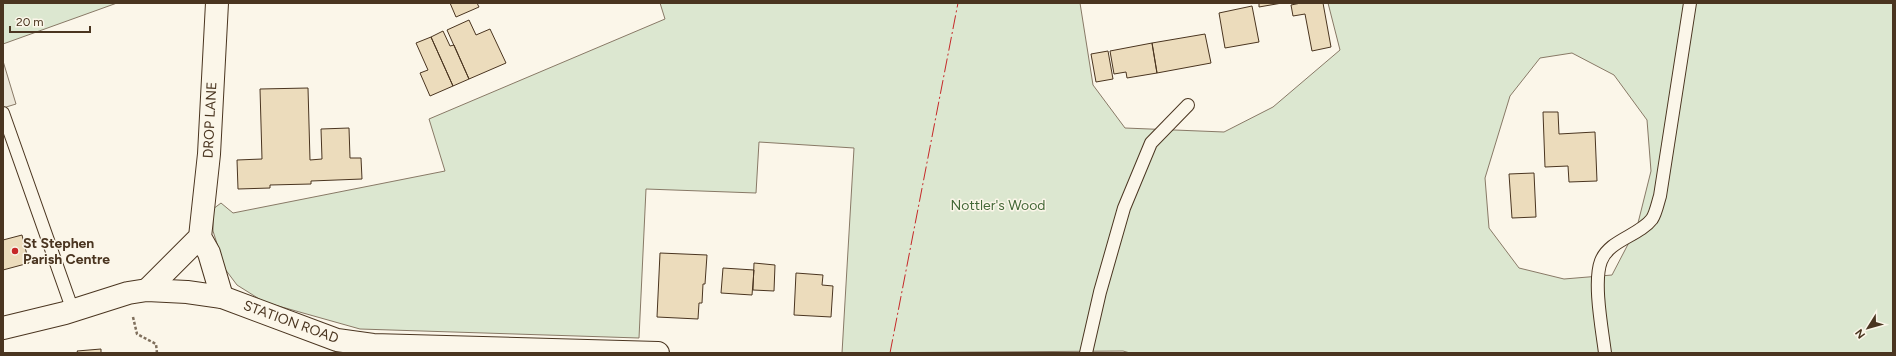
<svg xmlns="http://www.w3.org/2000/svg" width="1896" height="356" font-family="Figtree,sans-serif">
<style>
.green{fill:#dce7d0;stroke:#887966;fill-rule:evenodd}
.parking{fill:#ede7d9;stroke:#887966}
.building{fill:#ecdcbc;stroke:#4a3520}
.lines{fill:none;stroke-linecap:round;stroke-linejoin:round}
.service-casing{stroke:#4a3520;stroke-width:14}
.minor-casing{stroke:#4a3520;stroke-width:24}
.tertiary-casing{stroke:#4a3520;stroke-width:24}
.path{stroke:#7f6f5c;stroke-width:2.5;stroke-dasharray:3 2;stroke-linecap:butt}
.service{stroke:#fbf6e9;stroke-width:12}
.minor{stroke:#fbf6e9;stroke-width:22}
.tertiary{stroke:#fbf6e9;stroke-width:22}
.power{stroke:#c62828;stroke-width:1;stroke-dasharray:14 3 2 3;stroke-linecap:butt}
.poi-dot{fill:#c62828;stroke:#fbf6e9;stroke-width:1.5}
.labels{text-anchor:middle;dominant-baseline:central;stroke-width:3;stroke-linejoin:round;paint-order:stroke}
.street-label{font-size:14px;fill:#4a3520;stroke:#fbf6e9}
.park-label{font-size:14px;fill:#436837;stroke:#fbf6e9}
.poi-label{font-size:14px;font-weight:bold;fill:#4a3520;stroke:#fbf6e9;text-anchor:start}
</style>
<rect width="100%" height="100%" fill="#fbf6e9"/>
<path class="green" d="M3,3H117L3,44Z
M660,3H1080L1093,85L1125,128L1224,132L1273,107L1340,50L1328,3H1893V353H1130L1123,351L842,353L854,148L759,142L756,193L646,189L639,338L360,329L264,302L237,285L225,269L213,231V209L221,203L233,213L445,171L429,119L665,19ZM1572,53L1614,75L1647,120L1651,171L1637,227L1612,275L1564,279L1519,268L1489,228L1485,178L1510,96L1540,58Z"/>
<path class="parking" d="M3,61L16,104L3,108Z"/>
<path class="building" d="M450,3H477L479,7L456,17Z
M1259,3H1282L1259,7Z
M1301,3H1323L1331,47L1312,51L1305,14L1293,16L1291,5Z
M1252,6L1259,42L1225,48L1219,13Z
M469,20L476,35L490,29L506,63L469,79L447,30Z
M443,31L450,46L454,45L469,79L453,86L431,37Z
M1205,34L1211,63L1157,73L1152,43Z
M431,37L453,86L430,96L420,73L428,70L416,43Z
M1152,43L1157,73L1127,78L1126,72L1114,74L1110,51Z
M1108,51L1113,79L1096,82L1091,54Z
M308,88L310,160L322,159L321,129L349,128L350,158H361L362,179L311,181V184L270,185V188L238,189L237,160L262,159L260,89Z
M1543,112H1558L1559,134L1595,132L1597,181L1569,182L1568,166L1545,167Z
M1534,173L1536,217L1512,218L1509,174Z
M22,235L29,263L3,270V240Z
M660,253L707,255L705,284H703L702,303H699L698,319L657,317Z
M754,263L775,265L774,291L753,290Z
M723,268L754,270L752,295L721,293Z
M796,273L823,275L822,285L833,286L831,317L794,315Z
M101,349V353H78L77,351Z"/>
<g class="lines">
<g class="service-casing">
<path id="service" d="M3,113L73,311
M1086,353L1100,292L1124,208L1151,143L1188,105
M1605,353C1602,329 1593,282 1601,261C1609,240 1639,236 1652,219C1656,213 1658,202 1660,196L1690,3"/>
</g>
<g class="minor-casing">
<path id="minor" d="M200,237L209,253L222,297
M147,290L200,237L209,154L217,3"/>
</g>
<g class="tertiary-casing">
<path id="tertiary" d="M3,328L65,313L128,293L147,290L187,292L222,297L337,340L373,345L658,353"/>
</g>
<path class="path" d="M133,317L137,334L156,344L157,353"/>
<use href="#service" class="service"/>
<use href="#minor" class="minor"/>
<use href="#tertiary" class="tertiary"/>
<path class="power" d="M890,353L958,3"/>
</g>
<circle class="poi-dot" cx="15" cy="251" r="4"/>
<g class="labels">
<g class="street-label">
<text transform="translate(210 120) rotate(-87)">DROP LANE</text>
<text transform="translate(291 322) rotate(20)">STATION ROAD</text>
</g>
<g class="park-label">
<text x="998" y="205">Nottler's Wood</text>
</g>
<g class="poi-label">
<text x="23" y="243">St Stephen<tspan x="23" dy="16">Parish Centre</tspan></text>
</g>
</g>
<rect width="1896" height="356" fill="none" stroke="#4a3520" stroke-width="8"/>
<g transform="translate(1868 328) rotate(233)" stroke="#fbf6e9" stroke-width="3" paint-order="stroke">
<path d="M0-3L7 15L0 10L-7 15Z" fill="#4a3520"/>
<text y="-6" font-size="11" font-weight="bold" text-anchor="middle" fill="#4a3520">N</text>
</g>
<path d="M10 26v6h80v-6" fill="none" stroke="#4a3520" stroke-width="2"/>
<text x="16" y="26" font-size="12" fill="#4a3520" stroke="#fbf6e9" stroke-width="3" paint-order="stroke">20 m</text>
</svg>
